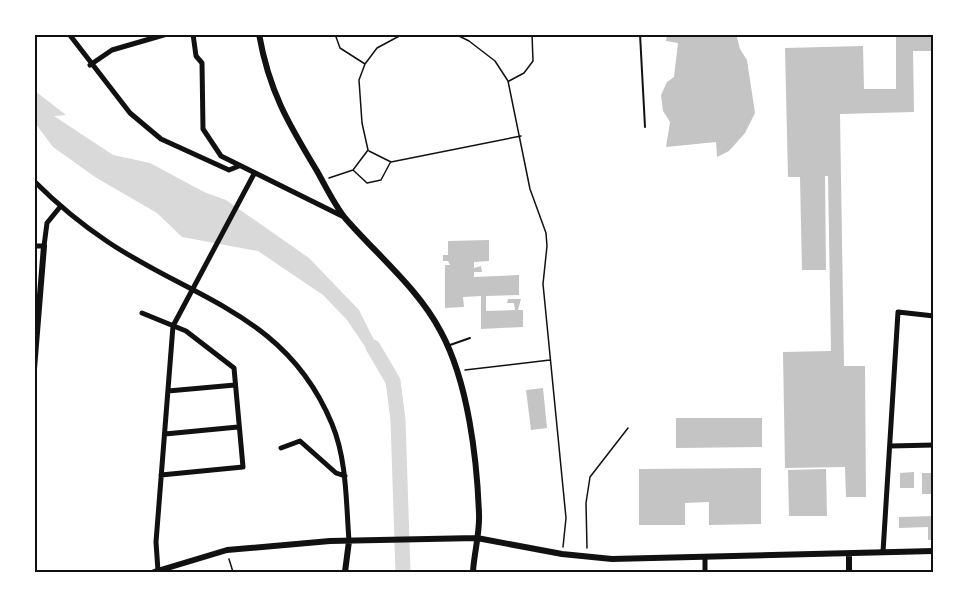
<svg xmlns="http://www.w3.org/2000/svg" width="968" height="607" font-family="'Asap Condensed',sans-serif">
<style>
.water{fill:#d9d9d9}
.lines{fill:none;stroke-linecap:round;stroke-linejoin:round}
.river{stroke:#d9d9d9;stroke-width:15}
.building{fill:#c4c4c4}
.path{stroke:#111;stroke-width:1.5}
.service{stroke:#111;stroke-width:2}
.minor{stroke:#111;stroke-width:5}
.tertiary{stroke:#111;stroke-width:6}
.neatline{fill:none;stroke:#111;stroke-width:2}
</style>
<rect width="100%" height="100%" fill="#fff"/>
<path class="water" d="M35,91L66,115L54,116L113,155L150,163L204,192L226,200L309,258L359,310L389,370L368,351L347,320L323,295L258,251L182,237L157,213L95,177L53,147L35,123Z"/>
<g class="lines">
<path class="river" d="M373,347L393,381L398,420L403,572"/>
</g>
<path class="building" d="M667,34H736L740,49L747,60L755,113L745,133L729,151L717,157L716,142L666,147L670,122L663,111L661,95L667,82L674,77L678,43L666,41Z
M896,34H934V51H913L914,112L840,114L844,366H865L866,497H846L845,467L785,468L783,352L831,351L828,176H825L826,270H802L800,177H788L785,48L863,46L864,89H896Z
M489,240V261L474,262V268L481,266L482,272H474V277L519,275V295L486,296V311L515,310L514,303H507L508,299H521L518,310H523V327L481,329V296L463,297L464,307L445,308V265H450L448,261H443V255H448V241Z
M543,388L547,428L531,430L526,390Z
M676,418H762V447L676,448Z
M761,468V524L709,525V502L685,503V525H639V469Z
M826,469L827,516H789L788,470Z
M914,472V488H900V473Z
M922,473H934V494H922Z
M934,516V540H928V527L899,528V517Z"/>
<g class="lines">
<path class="path" d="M335,34L340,48L365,64
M455,34L469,41L495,61L508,81L530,189L546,233L547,246L543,284L566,518L563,547
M509,81L524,73L533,61L532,34
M369,151L391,162L521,136
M353,170L367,183L381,180L390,163
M329,178L353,170L368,150L362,123L359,80L365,64L377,48L403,34
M465,370L550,360
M587,548L586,503L590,477L628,428
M229,559L233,572"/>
<path class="service" d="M640,34L645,127
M450,345L470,338"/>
<path class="minor" d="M69,34L130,113L161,139L229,170L239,166
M193,34L196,56L202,63L203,129L221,156L342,216
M90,65L112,50L167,34
M34,181C57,204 81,224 108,242C195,300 287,315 332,424C347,460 346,502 349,541
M34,246H44L47,223L60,207
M142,313L186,331L234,368L243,467L161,475
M168,391L235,385
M165,434L238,427
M890,446L934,445
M281,448L300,441L336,473L345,476
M883,552L898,312L934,316
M158,571L156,542L173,326L254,174
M705,572V557"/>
<path class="tertiary" d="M259,34C269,91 288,123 317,171C326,187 334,204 345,218C377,255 418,288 441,332C468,382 477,458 479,514C480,533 474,553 473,572
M34,369L44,246
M154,572L227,550L330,541L477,538L562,554L612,559L934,551
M345,572L349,541
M849,572V554"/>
</g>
<rect width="968" height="607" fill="none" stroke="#ffffff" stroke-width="72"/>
<rect x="36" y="36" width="896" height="535" class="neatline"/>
</svg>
